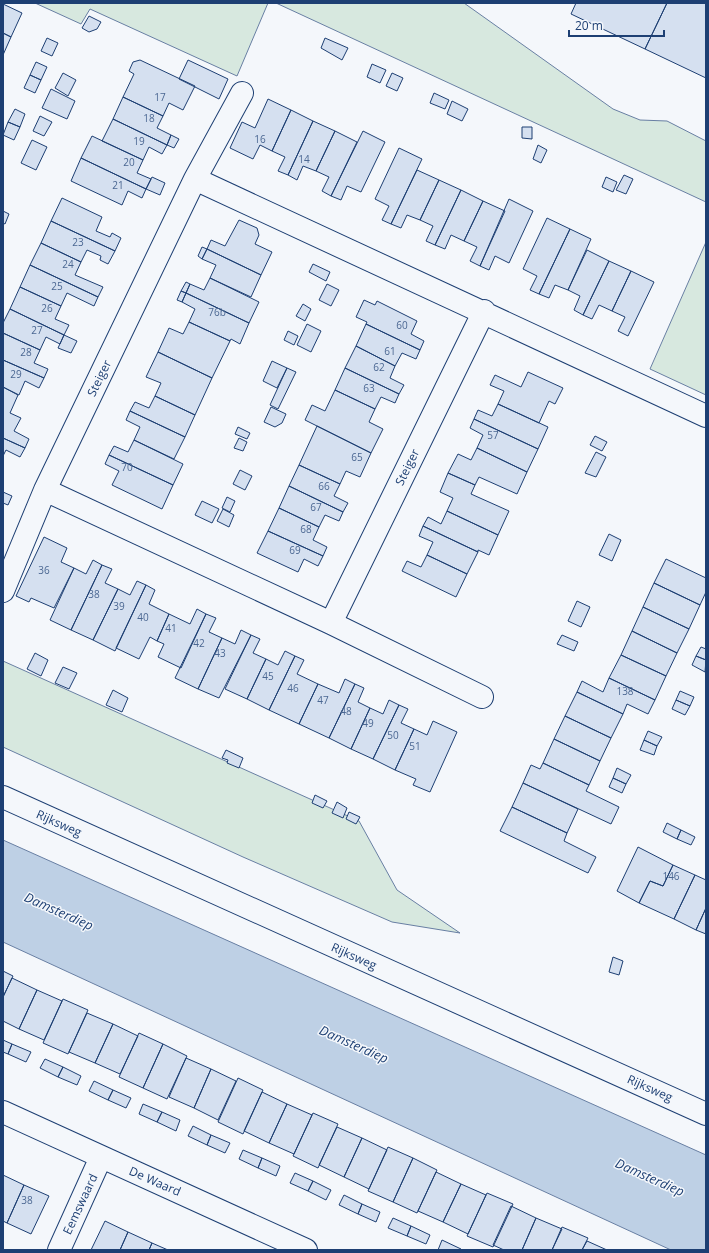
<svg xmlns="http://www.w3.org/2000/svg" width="709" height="1253" font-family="'Open Sans',sans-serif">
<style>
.green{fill:#d7e8df;stroke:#687fa3}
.water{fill:#bed0e5;stroke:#687fa3}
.building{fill:#d5e0f0;stroke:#1d3f73}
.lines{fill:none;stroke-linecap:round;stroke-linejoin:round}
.minor-casing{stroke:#1d3f73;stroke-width:24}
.primary-casing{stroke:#1d3f73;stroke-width:24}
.minor{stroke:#f4f7fb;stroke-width:22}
.primary{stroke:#f4f7fb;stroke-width:22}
.labels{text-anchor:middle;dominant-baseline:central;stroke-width:3;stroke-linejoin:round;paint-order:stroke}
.number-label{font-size:10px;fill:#4b6792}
.street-label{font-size:12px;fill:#1d3f73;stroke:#f4f7fb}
.water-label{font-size:13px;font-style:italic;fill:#1d3f73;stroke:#f4f7fb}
</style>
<rect width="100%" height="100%" fill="#f4f7fb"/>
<path class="green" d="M35,3H268L237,76L90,9L81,24Z
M276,3H464L613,109L640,120L667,121L706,141V202Z
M706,242V395L650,369Z
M3,661L359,821L397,890L460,933L392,922L243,857L3,747Z"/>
<path class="water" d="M3,840L706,1155V1250H671L3,942Z"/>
<path class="building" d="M576,3H667L645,49L571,14Z
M667,3H706V78L645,49Z
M3,4L22,13L11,37L3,33Z
M89,16L101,22L97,29L89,32L82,28Z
M3,33L11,37L3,55Z
M47,38L58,43L52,56L41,51Z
M325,38L348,48L342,60L321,48Z
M140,60L195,86L183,110L169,103L163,116L123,97L134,74L129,71L133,62Z
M188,60L228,79L219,99L179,79Z
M36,62L47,67L41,80L30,75Z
M372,64L386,70L380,83L367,77Z
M63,73L76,80L68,96L55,88Z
M392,73L403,78L397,91L386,86Z
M30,75L41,80L35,93L24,88Z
M51,89L75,101L67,119L42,108Z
M434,93L449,100L445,109L430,103Z
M123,97L163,116L157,128L171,135L167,145L113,119Z
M268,99L291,110L272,151L260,145L253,159L230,148L242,122L255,128Z
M452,101L468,109L462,121L447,114Z
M15,109L25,114L20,127L8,122Z
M291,110L313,121L288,175L278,171L285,157L272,151Z
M40,116L52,122L44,136L33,131Z
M113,119L167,145L162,154L149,147L143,160L102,141Z
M313,121L335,131L316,171L303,166L297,180L288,175Z
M8,122L20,127L14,140L3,135Z
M522,127H532V139L522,138Z
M335,131L357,142L331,196L322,191L329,177L316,171Z
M363,131L385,142L361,192L347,186L341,200L331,196Z
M171,135L179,139L174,148L167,145Z
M92,136L143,160L137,173L151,179L146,189L81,158Z
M32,140L47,147L36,170L21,163Z
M538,145L547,150L541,163L533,159Z
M399,148L422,159L391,224L382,220L389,206L375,199Z
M81,158L146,189L142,198L128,191L122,205L71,181Z
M417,170L439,180L420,220L407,215L401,228L391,224Z
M624,175L633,179L626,194L616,190Z
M152,177L165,183L160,195L146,189Z
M606,177L617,182L613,192L602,187Z
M439,180L461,190L435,245L426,241L433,226L420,220Z
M461,190L483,201L464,241L451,235L445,249L435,245Z
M62,198L102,217L96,231L110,237L112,233L121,238L115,251L51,221Z
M509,199L533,211L509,263L495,256L489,270L480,266Z
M483,201L505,211L480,266L470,261L477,247L464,241Z
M3,211L9,214L5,224L3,223Z
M547,218L570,229L539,294L530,290L537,276L523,269Z
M239,220L257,228L259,235L255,244L272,252L261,275L207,249L211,240L225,246Z
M51,221L115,251L108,264L100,260L101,256L87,250L81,262L41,243Z
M570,229L591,239L568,290L555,285L549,298L539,294Z
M41,243L81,262L75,275L103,287L98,297L30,265Z
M202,247L207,249L202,259L198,256Z
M207,249L261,275L251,297L210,278L216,265L202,259Z
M587,250L609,261L583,315L574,310L580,296L568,290Z
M609,261L631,271L612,311L599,305L592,319L583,315Z
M313,264L330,272L326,281L309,272Z
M30,265L98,297L94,306L67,293L61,306L20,287Z
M631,271L654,282L628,336L618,331L625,317L612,311Z
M210,278L259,302L249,323L186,293L190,284L204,290Z
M186,282L190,284L186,293L181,291Z
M327,284L339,290L331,306L319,300Z
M20,287L61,306L55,319L69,325L64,335L10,309Z
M181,291L186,293L182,302L177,300Z
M186,293L249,323L240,344L231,339L230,341L189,322L195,309L182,302Z
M364,300L375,305L377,301L417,321L411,334L424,341L420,350L366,324L367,322L356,317Z
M303,304L311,309L305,321L296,316Z
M10,309L64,335L60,344L46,337L40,350L3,333V323Z
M189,322L230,341L212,378L158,352L169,328L183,334Z
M307,324L321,331L311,352L297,345Z
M366,324L420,350L416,359L402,353L395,366L356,346Z
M288,331L298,336L294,345L284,340Z
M3,333L40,350L34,363L48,369L44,378L3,360Z
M64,335L77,341L71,353L58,348Z
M356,346L395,366L390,378L404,385L399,394L345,368Z
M158,352L212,378L195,415L155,396L161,383L146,377Z
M3,360L44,378L39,388L25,381L19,395L3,387Z
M272,361L287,368L277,388L263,381Z
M287,368L296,372L278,409L270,405Z
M345,368L399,394L395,403L381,397L375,409L335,390Z
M528,372L563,388L555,404L549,401L539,423L498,404L504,391L490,385L495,375L521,387Z
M3,387L18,395L10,413L21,418L14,431L29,439L25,448L3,438Z
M335,390L375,409L369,422L383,429L371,453L305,420L312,405L325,411Z
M155,396L195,415L185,437L130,411L135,402L149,408Z
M498,404L548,427L538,449L474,419L478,410L492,416Z
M271,407L286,414L282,423L275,427L264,422Z
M130,411L185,437L174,459L134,440L140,427L126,420Z
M474,419L538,449L527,472L477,448L483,435L470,428Z
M317,426L371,453L360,477L346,471L340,484L299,465Z
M238,427L250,433L247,439L235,434Z
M595,436L607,442L602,451L590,445Z
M3,438L25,448L20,457L6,450L3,456Z
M239,438L247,442L243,451L234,448Z
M134,440L183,464L173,485L109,455L114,446L128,452Z
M477,448L527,472L517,494L479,477L475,485L448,473L458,454L471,460Z
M596,452L606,457L596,477L585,473Z
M109,455L173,485L162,509L112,485L119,471L105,464Z
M299,465L340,484L334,496L348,503L343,512L289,486Z
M240,470L252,476L245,490L233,484Z
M448,473L475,485L471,494L509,511L498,535L447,511L453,498L440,492Z
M289,486L343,512L339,521L325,515L319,527L279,508Z
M3,492L12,496L8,505L3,503Z
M227,497L235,501L230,512L222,508Z
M202,501L219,509L212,523L195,515Z
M279,508L319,527L313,540L327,547L323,556L268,531Z
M223,509L234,515L229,527L217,521Z
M447,511L498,535L489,555L478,550V552L423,526L428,517L441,524Z
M423,526L478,552L467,574L427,555L433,542L419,536Z
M268,531L323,556L318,566L304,559L298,572L257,553Z
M609,534L621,540L612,561L599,555Z
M44,537L67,548L61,562L74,568L54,608L31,598L29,602L16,596Z
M427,555L467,574L456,597L402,571L407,561L421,567Z
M666,559L706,578V592L700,605L654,583Z
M93,560L102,565L71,630L50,620L74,568L86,574Z
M102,565L112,569L105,583L118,589L93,640L71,630Z
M137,581L146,585L115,651L93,640L118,589L130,595Z
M654,583L700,605L689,629L643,607Z
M146,585L155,590L149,604L169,614L157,641L150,637L139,659L116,648Z
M577,601L590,607L581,627L568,621Z
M643,607L689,629L677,653L632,631Z
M197,609L206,614L181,668L158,657L164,644L157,641L169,614L190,624Z
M206,614L216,618L209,632L222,638L198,689L175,678Z
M241,630L251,635L219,698L198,689L222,638L235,644Z
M632,631L677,653L666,676L621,655Z
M251,635L260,639L253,653L266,659L247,699L225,689Z
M562,635L578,642L574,651L557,644Z
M701,647L706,649V660L696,656Z
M285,651L295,656L269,710L247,699L266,659L278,665Z
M35,653L48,660L41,676L27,669Z
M621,655L666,676L655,700L609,678Z
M295,656L304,660L297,674L318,684L299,724L269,710Z
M696,656L706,660L705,672L692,665Z
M63,667L77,673L69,689L55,683Z
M609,678L655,700L648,714L627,704L623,714L577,692L582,681L603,692Z
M345,679L355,684L329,738L299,724L318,684L339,693Z
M355,684L364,688L358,702L370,708L351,749L329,738Z
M113,690L128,698L122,712L106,705Z
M680,691L694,697L690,706L676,700Z
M577,692L623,714L611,738L565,716Z
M389,700L399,705L373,759L351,749L370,708L383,714Z
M676,700L690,706L685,715L672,709Z
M399,705L408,709L401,723L414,729L395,770L373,759Z
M565,716L611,738L600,761L554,739Z
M433,721L457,732L430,792L413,785L416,779L395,770L414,729L427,735Z
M648,731L662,737L657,746L644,740Z
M554,739L600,761L589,785L543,763Z
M644,740L657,746L654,755L640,750Z
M226,750L243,758L239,768L227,763L228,760L222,758Z
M543,763L589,785L586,791L619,807L611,824L523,783L531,765L540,769Z
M617,768L631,775L626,784L613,778Z
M613,778L626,784L622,793L609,787Z
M523,783L578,809L567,833L512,807Z
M315,795L327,801L323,808L312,803Z
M337,802L347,808L343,818L332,813Z
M512,807L567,833L564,841L596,857L588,873L500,831Z
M349,812L360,817L356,824L346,819Z
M667,823L681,830L677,839L663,832Z
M681,830L695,837L691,845L677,839Z
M638,847L673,865L663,886L650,881L639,903L617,891Z
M673,865L695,875L674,919L639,903L650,881L663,886Z
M695,875L706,880V908L696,930L674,919Z
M706,908V934L696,930Z
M613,957L623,961L619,975L609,972Z
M3,971L13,976L3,997Z
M12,978L37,990L19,1029L3,1021V997Z
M37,990L62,1001L44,1040L19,1029Z
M63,999L88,1010L68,1054L43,1043Z
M87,1013L113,1024L95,1063L69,1052Z
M113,1024L138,1036L120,1074L95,1063Z
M139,1033L163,1044L143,1088L119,1077Z
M3,1040L12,1044L8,1054L3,1052Z
M12,1044L31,1052L26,1062L8,1054Z
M163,1044L187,1056L167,1099L143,1088Z
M186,1058L211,1069L194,1108L169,1097Z
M45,1059L63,1067L58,1077L40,1068Z
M63,1067L81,1076L77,1085L58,1077Z
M211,1069L236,1081L218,1120L194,1108Z
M238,1078L263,1090L243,1134L218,1122Z
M94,1081L113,1090L108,1100L89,1091Z
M113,1090L131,1098L126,1108L108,1100Z
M262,1092L287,1104L269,1143L244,1131Z
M143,1104L162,1112L157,1122L139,1114Z
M287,1104L312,1115L294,1154L269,1143Z
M162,1112L180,1120L176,1131L157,1122Z
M313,1113L338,1124L318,1168L293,1156Z
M193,1126L211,1135L207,1145L188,1136Z
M337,1127L362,1138L344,1177L319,1165Z
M211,1135L230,1143L225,1153L207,1145Z
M362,1138L387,1150L369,1189L344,1177Z
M388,1147L413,1158L393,1202L368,1191Z
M243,1150L262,1158L258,1168L239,1159Z
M262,1158L280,1166L276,1176L258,1168Z
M413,1158L437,1170L417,1213L393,1202Z
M436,1172L461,1184L443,1222L418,1211Z
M295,1173L313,1181L308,1191L290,1183Z
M3,1175L24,1185L7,1223L3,1221Z
M313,1181L331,1190L326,1200L308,1191Z
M461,1184L486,1195L468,1234L443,1222Z
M24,1185L49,1196L31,1234L7,1223Z
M487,1193L513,1204L493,1247L467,1236Z
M344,1195L362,1204L358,1214L339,1205Z
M362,1204L380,1212L376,1222L358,1214Z
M511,1206L536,1218L522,1250H504L493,1245Z
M393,1218L411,1226L407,1236L388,1228Z
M536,1218L562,1229L552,1250H522Z
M105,1221L128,1232L120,1250H91Z
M411,1226L430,1235L426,1244L407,1236Z
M562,1227L588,1238L582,1250H552Z
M128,1232L152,1243L149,1250H120Z
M442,1240L461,1249L460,1250H438Z
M587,1241L607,1250H582Z
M152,1243L168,1250H149Z"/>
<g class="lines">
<g class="minor-casing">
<path id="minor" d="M195,179L242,93
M45,490L331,623L482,697
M3,591L45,490L195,179L706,416
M331,623L484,311
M3,1112L306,1250
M59,1250L101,1157"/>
</g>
<g class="primary-casing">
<path id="primary" d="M3,797L706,1114"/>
</g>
<use href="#minor" class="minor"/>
<use href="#primary" class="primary"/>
</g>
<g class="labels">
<g class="number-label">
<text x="160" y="97">17</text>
<text x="149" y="118">18</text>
<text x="260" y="139">16</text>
<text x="139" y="141">19</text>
<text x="304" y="159">14</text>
<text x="129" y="162">20</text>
<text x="118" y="185">21</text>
<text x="78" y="242">23</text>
<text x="68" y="264">24</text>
<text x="57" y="286">25</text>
<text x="47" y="308">26</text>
<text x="217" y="312">76b</text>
<text x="402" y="325">60</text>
<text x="37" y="330">27</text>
<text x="390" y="351">61</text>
<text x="26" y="352">28</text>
<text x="379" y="367">62</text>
<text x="16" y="374">29</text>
<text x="369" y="388">63</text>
<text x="493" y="435">57</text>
<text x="357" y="457">65</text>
<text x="127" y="467">70</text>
<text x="324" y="486">66</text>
<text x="316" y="507">67</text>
<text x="306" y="529">68</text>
<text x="295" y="550">69</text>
<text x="44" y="570">36</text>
<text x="94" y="594">38</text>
<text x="119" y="606">39</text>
<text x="143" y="617">40</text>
<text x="171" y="628">41</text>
<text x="199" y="643">42</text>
<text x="220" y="653">43</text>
<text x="268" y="676">45</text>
<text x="293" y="688">46</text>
<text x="625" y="691">138</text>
<text x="323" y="700">47</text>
<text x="346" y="711">48</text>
<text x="368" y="723">49</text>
<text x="393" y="735">50</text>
<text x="415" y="746">51</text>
<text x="671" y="876">146</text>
<text x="27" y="1200">38</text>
</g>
<g class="street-label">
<text transform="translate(99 378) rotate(-64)">Steiger</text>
<text transform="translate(407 467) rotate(-64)">Steiger</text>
<text transform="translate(59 823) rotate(24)">Rijksweg</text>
<text transform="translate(354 956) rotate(24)">Rijksweg</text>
<text transform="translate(650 1088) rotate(24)">Rijksweg</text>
<text transform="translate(155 1181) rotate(24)">De Waard</text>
<text transform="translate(80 1204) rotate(-65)">Eemswaard</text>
</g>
<g class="water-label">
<text transform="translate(59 911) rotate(24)">Damsterdiep</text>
<text transform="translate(354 1044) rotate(24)">Damsterdiep</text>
<text transform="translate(650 1177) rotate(24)">Damsterdiep</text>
</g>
</g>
<rect width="709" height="1253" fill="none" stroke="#1d3f73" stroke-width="8"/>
<path d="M569 30v6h95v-6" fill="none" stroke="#1d3f73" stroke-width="2"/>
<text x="575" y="30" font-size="12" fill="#1d3f73" stroke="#f4f7fb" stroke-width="3" paint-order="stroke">20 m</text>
</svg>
